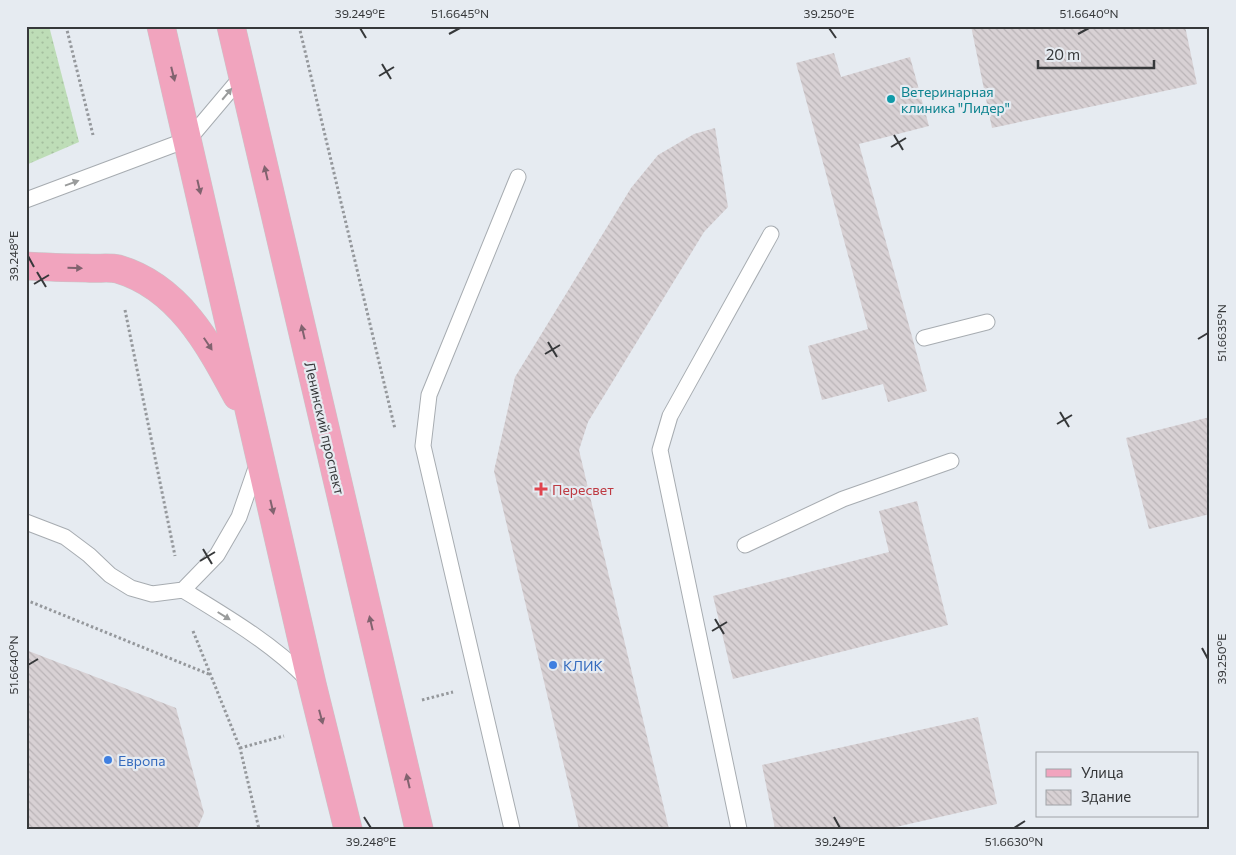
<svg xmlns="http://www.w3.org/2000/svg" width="1236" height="855" font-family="Commissioner,sans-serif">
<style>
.grass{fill:url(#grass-dots)}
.building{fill:url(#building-back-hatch)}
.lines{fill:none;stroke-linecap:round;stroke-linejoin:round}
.lane-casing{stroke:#a7acb1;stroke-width:17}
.primary-casing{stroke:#c7c7c8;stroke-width:29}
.path{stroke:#95989c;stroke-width:3;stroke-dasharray:2.5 2.5;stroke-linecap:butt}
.lane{stroke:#fff;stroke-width:15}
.primary{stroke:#f1a4be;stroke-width:28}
.oneway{fill:#81636f}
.oneway2{fill:#9a9c9c}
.ticks{fill:none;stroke:#36383a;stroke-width:2}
.culture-dot{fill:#0f9aa8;stroke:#e6ebf1;stroke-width:2}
.health-dot{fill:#e0444e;stroke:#e6ebf1;stroke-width:2}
.shop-dot{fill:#3f7fe0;stroke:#e6ebf1;stroke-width:2}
.labels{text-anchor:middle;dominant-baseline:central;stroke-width:4.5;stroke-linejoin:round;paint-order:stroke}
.culture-label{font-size:14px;fill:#0d838f;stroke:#e6ebf1;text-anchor:start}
.street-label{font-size:14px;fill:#36383a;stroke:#e6ebf1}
.health-label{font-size:14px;fill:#be3a42;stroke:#e6ebf1;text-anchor:start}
.shop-label{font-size:14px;fill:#366cbe;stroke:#e6ebf1;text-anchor:start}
.neatline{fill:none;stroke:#36383a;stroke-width:2}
.ticks-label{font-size:12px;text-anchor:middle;fill:#36383a}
</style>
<defs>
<pattern id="grass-dots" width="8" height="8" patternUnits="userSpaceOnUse" patternTransform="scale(1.25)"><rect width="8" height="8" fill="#beddb7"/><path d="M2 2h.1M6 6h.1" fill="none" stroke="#a4be9e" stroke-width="1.8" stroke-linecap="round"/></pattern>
<pattern id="building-back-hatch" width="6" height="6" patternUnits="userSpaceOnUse" patternTransform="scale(1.25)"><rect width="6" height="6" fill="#d8d1d4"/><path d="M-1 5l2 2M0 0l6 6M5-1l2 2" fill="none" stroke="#bab4b7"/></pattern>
</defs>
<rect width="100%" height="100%" fill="#e6ebf1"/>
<path class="grass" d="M26,26H49L79,142L26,165Z"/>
<path class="building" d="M971,26H1185L1197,84L992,128Z
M834,53L841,77L910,57L929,126L859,144L927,391L888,402L883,384L822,400L808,346L868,329L796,63Z
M715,128L728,207L704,232L588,422L579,450L669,829H579L494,471L515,377L631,188L658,155L694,134Z
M1210,417V514L1149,529L1126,438Z
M917,501L948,625L733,679L713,596L889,552L879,511Z
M26,650L176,708L204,813L197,829H26Z
M978,717L997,804L887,829H775L762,765Z"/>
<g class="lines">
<g class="lane-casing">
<path id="lane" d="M26,200L189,139L243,75
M924,338L987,322
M26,522L65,537L89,555L110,575L131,588L152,594L183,590L217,555L239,517L257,465
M745,545L843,499L951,461
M183,590C227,617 270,642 307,679
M512,829L423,446L429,395L518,177
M739,829L660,450L670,416L771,234"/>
</g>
<g class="primary-casing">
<path id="primary" d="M161,26L312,684L348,829
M231,26L419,829
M26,266C47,267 67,268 87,268C97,269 109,267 118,269C179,287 209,344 237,396"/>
</g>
<path class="path" d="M66,26L93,135
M299,26L395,429
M125,310L175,556
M26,600L211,675
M193,631L240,748L259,829
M422,700L453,692
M240,748L284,736"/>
<use href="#lane" class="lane"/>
<use href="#primary" class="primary"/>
</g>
<defs><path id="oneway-solid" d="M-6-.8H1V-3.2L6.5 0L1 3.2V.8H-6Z" transform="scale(1.25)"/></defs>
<g class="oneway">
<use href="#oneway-solid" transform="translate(173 74) rotate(76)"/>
<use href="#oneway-solid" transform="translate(266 173) rotate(-103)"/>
<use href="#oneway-solid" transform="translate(199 187) rotate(77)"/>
<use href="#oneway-solid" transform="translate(75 268) rotate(1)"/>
<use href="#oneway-solid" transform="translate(303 332) rotate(-103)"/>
<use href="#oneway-solid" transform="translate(208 344) rotate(56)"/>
<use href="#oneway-solid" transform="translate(272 507) rotate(77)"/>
<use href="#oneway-solid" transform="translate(371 623) rotate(-103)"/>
<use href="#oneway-solid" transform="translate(321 717) rotate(75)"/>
<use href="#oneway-solid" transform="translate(408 781) rotate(-103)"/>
</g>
<g class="oneway2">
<use href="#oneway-solid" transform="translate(227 94) rotate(-50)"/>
<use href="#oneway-solid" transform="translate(72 183) rotate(-20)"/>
<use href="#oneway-solid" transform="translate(224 616) rotate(32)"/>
</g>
<path class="ticks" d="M360,28L366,38M829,28L836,38M449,34L460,28M1078,34L1089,28M382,64L391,79M379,76L394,67M894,135L903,150M891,147L906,138M28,256L34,267M37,272L46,287M34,284L49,275M1198,339L1208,333M548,342L557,357M545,354L560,345M1060,412L1069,427M1057,424L1072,415M203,549L212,564M200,561L215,552M715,619L724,634M712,631L727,622M1202,648L1208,659M28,665L38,659M364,817L371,828M834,817L840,828M1014,828L1025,821"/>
<circle class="culture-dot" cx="891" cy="99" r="5"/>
<path class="health-dot" d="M538.5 481.5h5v5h5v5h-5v5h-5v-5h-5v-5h5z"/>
<g class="shop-dot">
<circle cx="553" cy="665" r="5"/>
<circle cx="108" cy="760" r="5"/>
</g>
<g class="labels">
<g class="culture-label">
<text x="901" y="91">Ветеринарная<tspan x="901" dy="16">клиника "Лидер"</tspan></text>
</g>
<g class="street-label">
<text transform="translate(325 428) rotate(77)">Ленинский проспект</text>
</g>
<g class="health-label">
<text x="552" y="489">Пересвет</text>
</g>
<g class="shop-label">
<text x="563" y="665">КЛИК</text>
<text x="118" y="760">Европа</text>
</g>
</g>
<rect width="1236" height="855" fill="none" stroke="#e6ebf1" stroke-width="55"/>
<rect x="1036" y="752" width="162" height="65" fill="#e6ebf1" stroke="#a0a3a8"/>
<rect x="1046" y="769" width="25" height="8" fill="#f1a4be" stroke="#a0a3a8"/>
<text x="1081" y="778" font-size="15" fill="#36383a">Улица</text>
<rect x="1046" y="790" width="25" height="15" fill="url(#building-back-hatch)" stroke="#a0a3a8"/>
<text x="1081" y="802" font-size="15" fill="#36383a">Здание</text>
<path d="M1038 60v8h116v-8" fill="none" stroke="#36383a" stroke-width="2.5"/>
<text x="1046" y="60" font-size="15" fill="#36383a" stroke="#e6ebf1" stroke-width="4" paint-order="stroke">20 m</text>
<rect x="28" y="28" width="1180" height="800" class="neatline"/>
<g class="ticks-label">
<text x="360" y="18">39.249°E</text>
<text x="460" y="18">51.6645°N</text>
<text x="829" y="18">39.250°E</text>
<text x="1089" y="18">51.6640°N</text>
<text transform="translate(14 256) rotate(-90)" y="4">39.248°E</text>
<text transform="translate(1222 333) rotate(-90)" y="4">51.6635°N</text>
<text transform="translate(1222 659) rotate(-90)" y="4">39.250°E</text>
<text transform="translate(14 665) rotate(-90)" y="4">51.6640°N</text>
<text x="371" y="846">39.248°E</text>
<text x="840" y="846">39.249°E</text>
<text x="1014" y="846">51.6630°N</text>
</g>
</svg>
